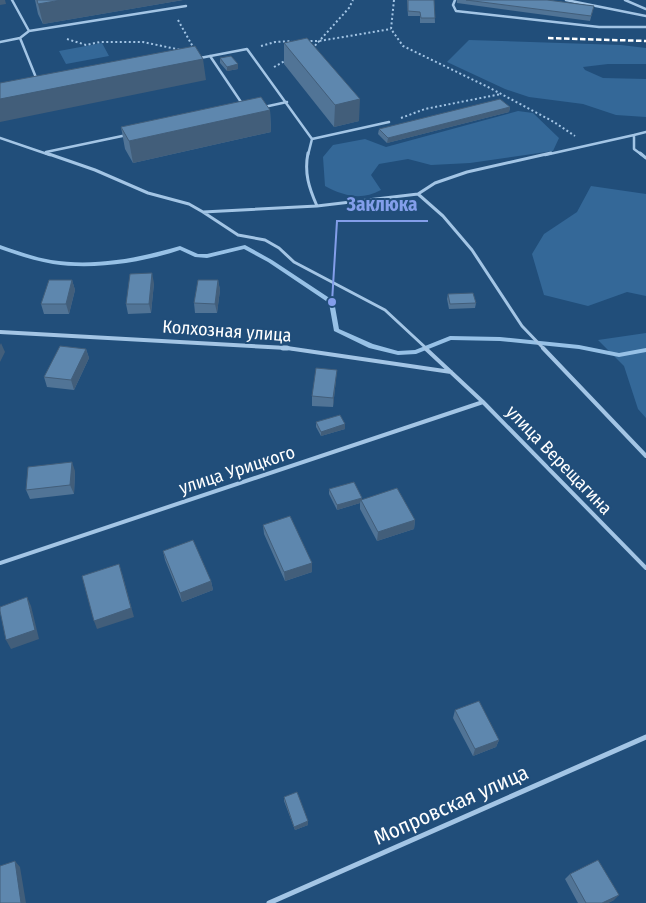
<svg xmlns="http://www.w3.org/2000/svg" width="646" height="903" font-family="'Fira Sans Condensed',sans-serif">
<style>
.green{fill:#346898}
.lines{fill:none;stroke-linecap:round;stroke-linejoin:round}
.stream{fill:#97c1e6;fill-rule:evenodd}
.path{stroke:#a3c5e5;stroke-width:2;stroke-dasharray:2 2.5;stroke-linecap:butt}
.service-far3{stroke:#a3c5e5;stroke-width:2.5}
.service-far2{stroke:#a3c5e5;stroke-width:3}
.service-far1{stroke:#a3c5e5;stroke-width:4}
.service{stroke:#a3c5e5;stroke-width:5}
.minor-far1{stroke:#a3c5e5;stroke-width:4}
.minor{stroke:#a3c5e5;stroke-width:5}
.rail{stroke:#fff;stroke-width:2.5;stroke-dasharray:5.5 2.5;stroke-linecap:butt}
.wall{fill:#517496}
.shaded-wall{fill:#425e7a}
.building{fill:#5e87ae;stroke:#425e7a}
.labels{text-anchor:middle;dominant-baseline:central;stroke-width:4;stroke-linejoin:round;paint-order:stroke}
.street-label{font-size:18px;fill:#fff;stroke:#214e7a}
.near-street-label{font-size:21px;fill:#fff;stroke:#214e7a}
.leader{fill:none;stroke:#839eea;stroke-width:2}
.callout-dot{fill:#839eea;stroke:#214e7a;stroke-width:2}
.callout-label{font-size:19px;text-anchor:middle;font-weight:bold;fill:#839eea;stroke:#214e7a;stroke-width:4;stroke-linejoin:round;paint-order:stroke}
</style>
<rect width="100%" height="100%" fill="#214e7a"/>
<path class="green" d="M469,40L621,45L646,48V64H608L583,67L585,70L603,78L646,79V117L616,115L583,104L529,97L505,89L447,62Z
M102,43L109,56L66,64L59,51Z
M518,111L533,113L559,138L553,151L470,163L431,165L408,159L379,164L371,175L381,190C361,201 344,196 325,186L323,157L333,145L365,139L386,147Z
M591,186L646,194V296L627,292L588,306L544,295L532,254L544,234L577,212Z
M646,333V418L638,409L624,366L598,340Z"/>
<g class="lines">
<path class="stream" d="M0,245C17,251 34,257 51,260C94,267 139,258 180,246L198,254H207L245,245L272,260L334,301L339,329L373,344L398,351L415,350L450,336L500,337L579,345L619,353L646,348V352L619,357L579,349L500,341L451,340L416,354L398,355L369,348L334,331L329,303L268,262L244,249L207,258L195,257L180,250C141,263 93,270 53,264C35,261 17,255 0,249Z"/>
<path class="path" d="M394,0L391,29L403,46L488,87L554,122L575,136
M178,20L193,47
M67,39L86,45L100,42H143L181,50
M306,41H319L391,29
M261,46L275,42L292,41
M312,49L349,8L353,0
M274,67L288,59
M401,118L425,109L501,94"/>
<path class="service-far3" d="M12,0L29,31
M455,0L453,5L456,11L599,27H646
M566,0L646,16
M625,0L646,9
M20,38L37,80
M0,42L20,38L29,31L186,6
M210,56L243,105
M200,58L247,49L312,139L389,122
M264,107L287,102
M0,138L50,155
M46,152L127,135
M308,155L312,139
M545,155L634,135
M642,155L634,149V135L646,132"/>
<path class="service-far2" d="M46,153L95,170L148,193L189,204L203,212L317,206L418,194L435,183L467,172L551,153
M308,153C304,173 309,188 317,206
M640,153L646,158
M418,194L443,216L472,250L522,326L544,349
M203,212L238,235L265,240L279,248L294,262L385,310L427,349
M287,348L294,349"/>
<path class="service-far1" d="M287,348L451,372
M425,348L483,402L646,568
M543,348L646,456
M0,563L483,402"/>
<path class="service" d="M269,903L646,737"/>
<path class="minor-far1" d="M0,332L287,348"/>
<path class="minor" d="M283,348H287"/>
<path class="rail" d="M548,38L646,41"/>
</g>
<path class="wall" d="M35,0H183L43,24L38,14Z
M407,0H434L435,23H420V16H408Z
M457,0H547L594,6L590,21L457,3Z
M284,43L359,121L334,127L284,64Z
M220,58L238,69L227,71L220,63Z
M510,107L509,112L387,143L378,134L379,129Z
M270,110L271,132L133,163L125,149L121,127Z
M72,280L75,290L69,314H44L41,304Z
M218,280L220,290L217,313H195L194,303Z
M154,283L151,313L128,314L126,304Z
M448,294L476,303L475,308L449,309L447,299Z
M86,349L89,358L74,390L47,387L44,377Z
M336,379L333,407L312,406V396Z
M316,422L345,429L321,436L316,427Z
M75,471L74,494L30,499L26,490Z
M329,489L362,498V500L415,520L414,529L377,541L360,509V503L337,510L329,494Z
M263,525L312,572L285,581L264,534Z
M163,551L211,581L213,590L182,602L165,560Z
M455,710L499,740L496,747L473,756L453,718Z
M284,797L308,821V825L295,830L284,801Z
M570,874L614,900L608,903H578L565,879Z"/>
<path class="shaded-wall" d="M0,0H5L6,4L0,5Z
M61,0H183L43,24L38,4Z
M203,59L206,80L0,122V99Z
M238,64V69L227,71V67Z
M360,99L359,121L334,127L335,105Z
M510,107L509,112L387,143L388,138Z
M270,110L271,132L133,163L129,141Z
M152,273L154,283L151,313L149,304Z
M72,280L75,290L69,314L66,304Z
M218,280L220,290L217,313L215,304Z
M1,343L5,352L0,362V345Z
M86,349L89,358L74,390L71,380Z
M337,370L336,379L333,407V398Z
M345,424V429L321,436V432Z
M72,462L75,471L74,494L70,485Z
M362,498V502L361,500L360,503L337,510V505Z
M415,520L414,529L377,541L378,532Z
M312,563V572L285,581L284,572Z
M122,573L134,617L97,629L94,621Z
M211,581L213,590L182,602L180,593Z
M27,597L31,606L39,639L11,649L6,640Z
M499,740L496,747L473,756L475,749Z
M308,821V825L295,830L294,827Z
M15,861L20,867L26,903H21Z
M619,895L614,900L608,903H602Z"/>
<path class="building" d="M37,0H61L38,4Z
M408,0H434L435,18H421L420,12L408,11Z
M466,0H547L594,6L591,16Z
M307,38L360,99L335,105L284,43Z
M195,46L203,59L0,99V83Z
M231,56L238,64L227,67L220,58Z
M261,97L270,110L129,141L121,127Z
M500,99L510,107L388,138L379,129Z
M152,273L149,304H126L130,274Z
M49,280H72L66,304H41Z
M198,280H218L215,304L194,303Z
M473,293L476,303L450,304L448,294Z
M60,346L86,349L71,380L44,377Z
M316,368L337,370L333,398L312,396Z
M340,415L345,424L321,432L316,422Z
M72,462L70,485L26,490L28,467Z
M354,482L362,498L337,505L329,489Z
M397,488L415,520L378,532L361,500Z
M290,516L312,563L284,572L263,525Z
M193,540L211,581L180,593L163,551Z
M119,564L131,608L94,621L82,576Z
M27,597L35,630L6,640L0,611V607Z
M479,701L499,740L475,749L455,710Z
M297,792L308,821L294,827L284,797Z
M598,860L619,895L602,903H586L570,874Z
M15,861L21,903H0V866Z"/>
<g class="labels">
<g class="street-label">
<text transform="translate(227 331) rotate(4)">Колхозная улица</text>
<text transform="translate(559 460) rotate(46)">улица Верещагина</text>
<text transform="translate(237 470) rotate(-18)">улица Урицкого</text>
</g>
<g class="near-street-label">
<text transform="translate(451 805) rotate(-24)">Мопровская улица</text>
</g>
</g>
<path class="leader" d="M332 302L337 221H428"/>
<circle class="callout-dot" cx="332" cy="302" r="5"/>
<g class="callout-label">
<text x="382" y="211">Заклюка</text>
</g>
</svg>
